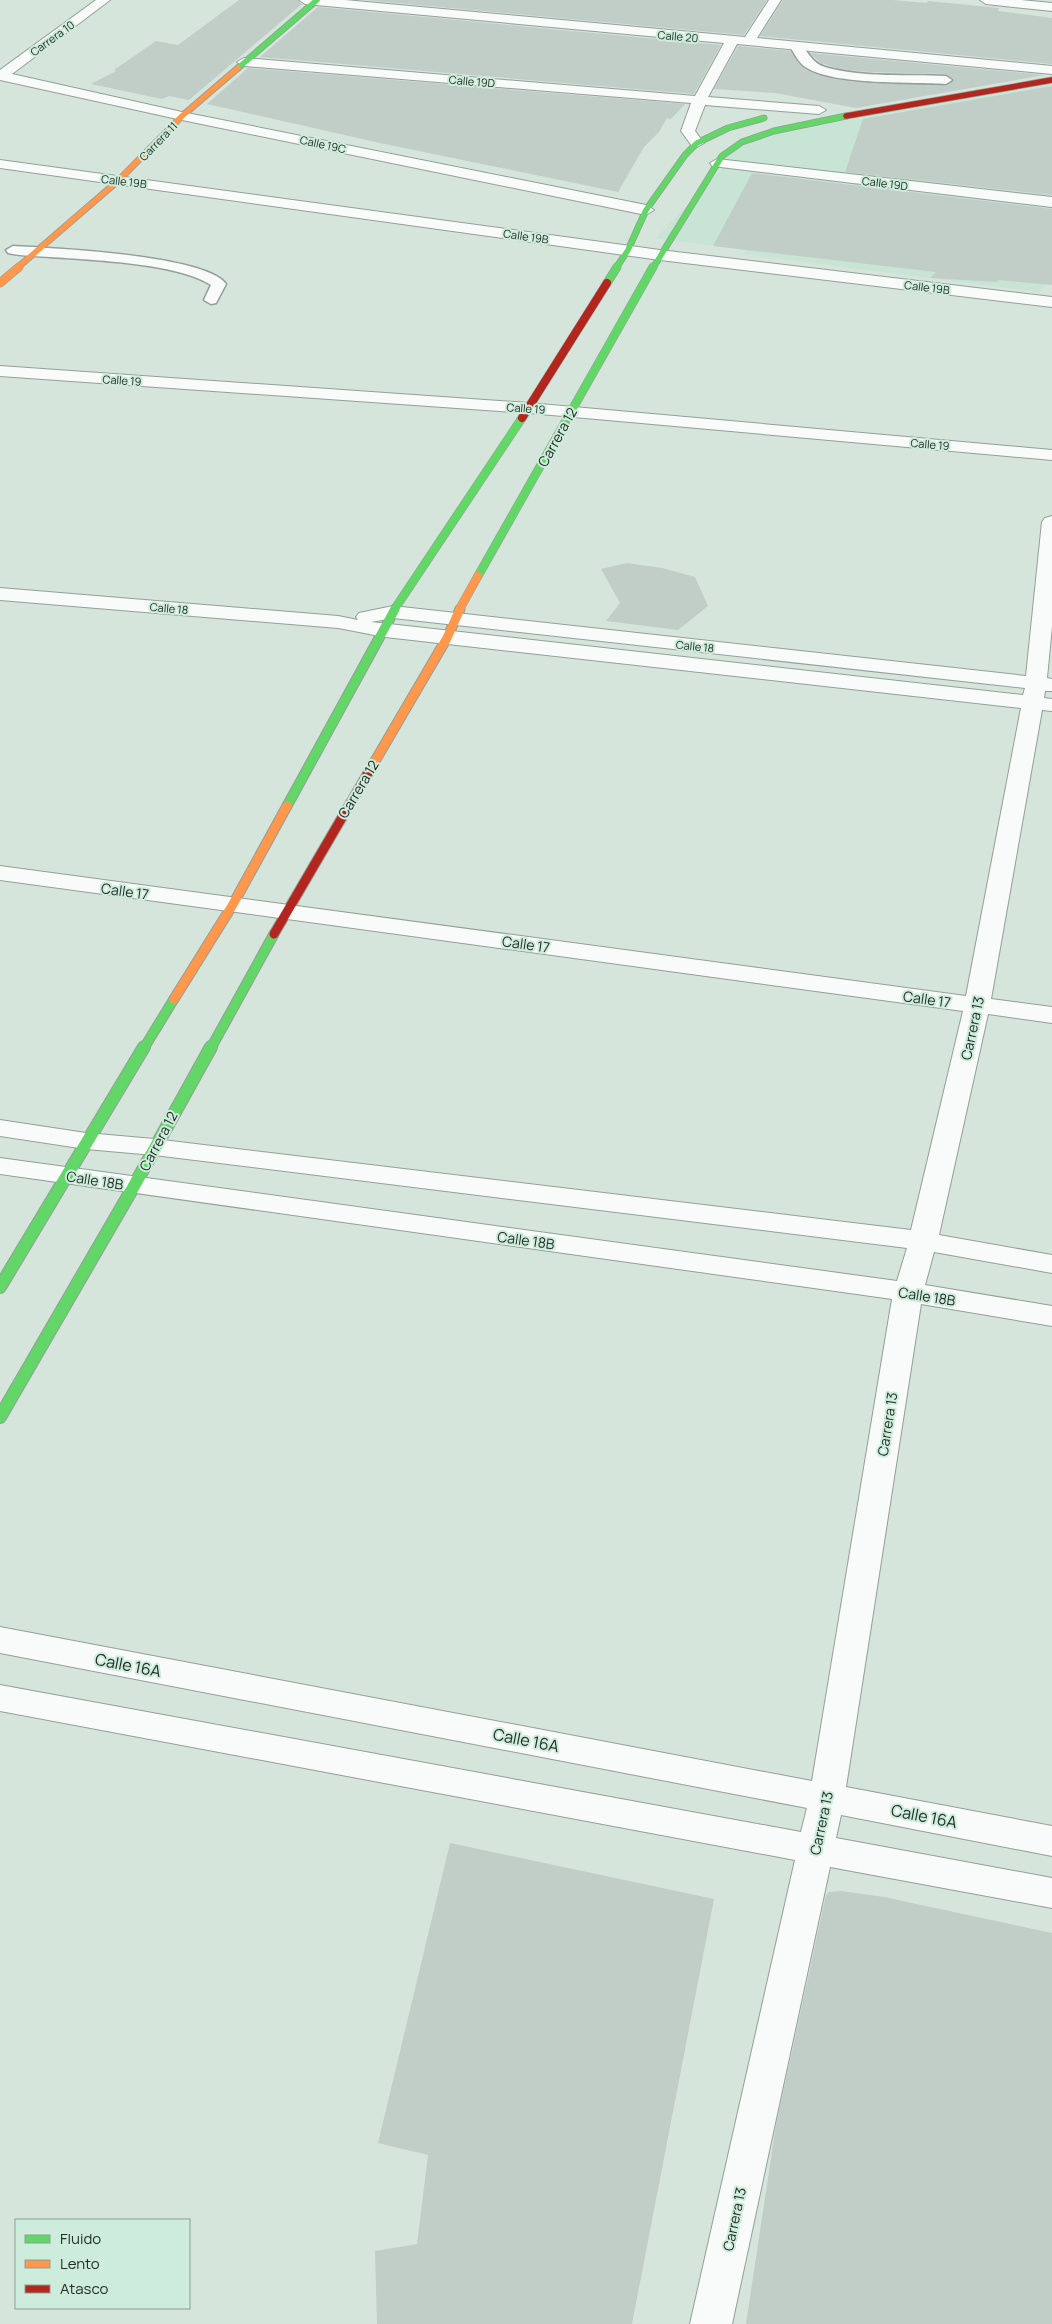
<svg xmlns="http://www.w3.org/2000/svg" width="1052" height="2324" font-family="Manrope,sans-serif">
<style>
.built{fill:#c8e4d5}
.building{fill:#c1cdc7}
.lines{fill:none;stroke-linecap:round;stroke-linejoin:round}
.lane-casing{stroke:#939f98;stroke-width:3}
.street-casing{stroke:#939f98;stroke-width:2}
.fast-far3-casing{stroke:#939f98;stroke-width:7}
.fast-far2-casing{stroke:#939f98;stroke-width:9}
.fast-far1-casing{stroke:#939f98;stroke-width:11}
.fast-casing{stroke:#939f98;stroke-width:14}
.slow-far2-casing{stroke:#939f98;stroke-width:7}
.slow-far1-casing{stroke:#939f98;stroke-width:9}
.slow-casing{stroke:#939f98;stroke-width:11}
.jam-far2-casing{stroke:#939f98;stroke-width:7}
.jam-far1-casing{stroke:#939f98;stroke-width:9}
.jam-casing{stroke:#939f98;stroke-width:11}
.lane{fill:#f9fbfa;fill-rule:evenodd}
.street{fill:#f9fbfa;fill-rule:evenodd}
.fast-far3{stroke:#63d668;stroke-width:5.5}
.fast-far2{stroke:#63d668;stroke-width:8}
.fast-far1{stroke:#63d668;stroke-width:9}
.fast{stroke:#63d668;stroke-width:12}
.slow-far2{stroke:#ff974d;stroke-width:5.5}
.slow-far1{stroke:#ff974d;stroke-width:8}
.slow{stroke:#ff974d;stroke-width:9}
.jam-far2{stroke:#b3261e;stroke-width:5.5}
.jam-far1{stroke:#b3261e;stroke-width:8}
.jam{stroke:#b3261e;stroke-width:9}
.labels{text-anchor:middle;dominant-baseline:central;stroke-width:4;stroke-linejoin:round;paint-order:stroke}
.far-street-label{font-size:11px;fill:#222e28;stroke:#ceecdb}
.street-label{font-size:14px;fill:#222e28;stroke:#ceecdb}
.near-street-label{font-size:16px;fill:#222e28;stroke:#ceecdb}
</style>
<rect width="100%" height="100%" fill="#d5e5dc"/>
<path class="built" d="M1052,82V204L717,161L762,135Z
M723,168L1052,207V273L1040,292L743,254L746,250L656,238Z"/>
<path class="building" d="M239,0H297L302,4L189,100L169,96L162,99L91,84L116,71L114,70L156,41L178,45Z
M365,0H767L744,35Z
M783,0H892L927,3L928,1L999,8L998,11L1052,18V64L760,36Z
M318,7L721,45L694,94L260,57Z
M738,46L790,51L806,70L819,75L854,82L946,86L954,79L946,74L870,72L840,69L821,63L810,53L1045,75L856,108L775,93L714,89Z
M248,68L685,104L671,119L667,118L659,132L644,147L618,192L380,143L207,104Z
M1052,86V195L845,172L863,119Z
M752,173L1052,209V285L998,280L997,282L930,278L936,272L713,246Z
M627,563L662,568L695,577L708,606L678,630L606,621L620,603L601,569Z
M450,1843L714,1899L632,2324H377L375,2251L417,2244L428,2155L378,2143Z
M841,1891L884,1897L1052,1933V2324H746L776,2125L826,1895L829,1892Z"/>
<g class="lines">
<g class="lane-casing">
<path id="lane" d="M796,43C807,46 810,63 825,67C863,78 907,74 946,76L952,80L946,84C913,82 834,85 807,68C799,64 795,54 790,47Z
M13,246C51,248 206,255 226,284L216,303L211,304L204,300L211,285C177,263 92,260 50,257C36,256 21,256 8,253L6,250Z"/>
</g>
<g class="street-casing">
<path id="street" d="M96,0H110L12,74L182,112L646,205L654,210L646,215L182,120L0,80V70Z
M299,0H345L745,37L769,0H781L757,38L1052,66V74L737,44L708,97L819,106L826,110L819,114L705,105L695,131L704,143L697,147L692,146L681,131L691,103L244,66L237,62L244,58L695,96L724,43L305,4Z
M980,0H1021L1052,3V11L986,4Z
M717,159L1052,197V207L712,166L710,163Z
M0,160L660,250L1052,297V307L660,260L0,168Z
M0,366L529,403L1052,450V460L529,413L0,376Z
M1052,516V626L1047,678L1052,679V691H1045L1044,698L1052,699V711L1042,710L991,999L1052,1007V1023L988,1014L939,1235L1052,1255V1273L934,1252L925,1285L1052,1306V1326L921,1304L846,1787L1052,1826V1856L841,1815L836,1838L1052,1878V1908L830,1867L732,2324H690L795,1860L0,1711V1685L801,1832L807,1808L0,1653V1627L812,1781L892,1299L0,1174V1158L897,1281L907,1248L154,1155L86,1149L0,1136V1120L86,1133L154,1139L911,1230L963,1011L0,880V866L966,996L1021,708L385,637L338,628L0,600V588L338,616L358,620L356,617L359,613L393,606L1026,676L1042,522L1045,518ZM393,618L1025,688L1023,695L371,622Z"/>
</g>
<g class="fast-far3-casing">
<path id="fast-far3" d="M238,68L317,0
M616,268L628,250L646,210L685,155L697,143L728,128L764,118
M653,268L722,156L742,142L774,131L846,116"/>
</g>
<g class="fast-far2-casing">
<path id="fast-far2" d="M607,283L617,267
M478,576L653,267
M394,610L522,418"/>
</g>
<g class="fast-far1-casing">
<path id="fast-far1" d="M287,806L395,609
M144,1048L174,999
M211,1048L274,934"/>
</g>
<g class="fast-casing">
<path id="fast" d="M0,1287L144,1047
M0,1417L134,1186L211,1047"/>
</g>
<g class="slow-far2-casing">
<path id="slow-far2" d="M17,268L119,180L182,116L238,68"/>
</g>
<g class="slow-far1-casing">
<path id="slow-far1" d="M0,283L19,267
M459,610L478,576"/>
</g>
<g class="slow-casing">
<path id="slow" d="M368,773L447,638L460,609
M174,999L232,906L287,806"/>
</g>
<g class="jam-far2-casing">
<path id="jam-far2" d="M846,116L1052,80"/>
</g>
<g class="jam-far1-casing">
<path id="jam-far1" d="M522,418L607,283"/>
</g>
<g class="jam-casing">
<path id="jam" d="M274,934L368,773"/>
</g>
<use href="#lane" class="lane"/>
<use href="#street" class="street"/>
<use href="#fast-far3" class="fast-far3"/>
<use href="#fast-far2" class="fast-far2"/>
<use href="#fast-far1" class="fast-far1"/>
<use href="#fast" class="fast"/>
<use href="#slow-far2" class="slow-far2"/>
<use href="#slow-far1" class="slow-far1"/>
<use href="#slow" class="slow"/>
<use href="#jam-far2" class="jam-far2"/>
<use href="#jam-far1" class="jam-far1"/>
<use href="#jam" class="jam"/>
</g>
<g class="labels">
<g class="far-street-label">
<text transform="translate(678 36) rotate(5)">Calle 20</text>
<text transform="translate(52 38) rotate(-36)">Carrera 10</text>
<text transform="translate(472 81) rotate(5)">Calle 19D</text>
<text transform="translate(158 141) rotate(-46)">Carrera 11</text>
<text transform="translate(323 144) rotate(12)">Calle 19C</text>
<text transform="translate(124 181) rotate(7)">Calle 19B</text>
<text transform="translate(885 183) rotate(7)">Calle 19D</text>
<text transform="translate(526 236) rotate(8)">Calle 19B</text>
<text transform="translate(927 287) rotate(7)">Calle 19B</text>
<text transform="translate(122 380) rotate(4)">Calle 19</text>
<text transform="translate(526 408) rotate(4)">Calle 19</text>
<text transform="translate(930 444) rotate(5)">Calle 19</text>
<text transform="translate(169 608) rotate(5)">Calle 18</text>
<text transform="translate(695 646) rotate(6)">Calle 18</text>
</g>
<g class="street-label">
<text transform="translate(557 437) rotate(-61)">Carrera 12</text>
<text transform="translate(358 789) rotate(-59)">Carrera 12</text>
<text transform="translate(125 891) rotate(8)">Calle 17</text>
<text transform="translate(526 944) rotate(8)">Calle 17</text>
<text transform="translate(927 999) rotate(8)">Calle 17</text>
<text transform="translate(972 1028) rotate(-78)">Carrera 13</text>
<text transform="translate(158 1141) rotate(-62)">Carrera 12</text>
<text transform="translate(95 1180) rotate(9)">Calle 18B</text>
<text transform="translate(526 1240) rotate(8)">Calle 18B</text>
<text transform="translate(927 1296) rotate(9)">Calle 18B</text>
<text transform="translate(887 1424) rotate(-81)">Carrera 13</text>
<text transform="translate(821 1823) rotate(-78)">Carrera 13</text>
<text transform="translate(734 2219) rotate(-78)">Carrera 13</text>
</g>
<g class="near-street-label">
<text transform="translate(128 1665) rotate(11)">Calle 16A</text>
<text transform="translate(526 1740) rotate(11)">Calle 16A</text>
<text transform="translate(924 1816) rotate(11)">Calle 16A</text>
</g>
</g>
<rect x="15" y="2219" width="175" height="90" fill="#ceecdb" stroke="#89a093"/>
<rect x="25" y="2235" width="25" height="8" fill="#63d668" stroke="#89a093"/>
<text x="60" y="2244" font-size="15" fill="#222e28">Fluido</text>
<rect x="25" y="2260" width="25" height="8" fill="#ff974d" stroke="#89a093"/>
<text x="60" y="2269" font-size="15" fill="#222e28">Lento</text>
<rect x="25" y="2285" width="25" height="8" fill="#b3261e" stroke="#89a093"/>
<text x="60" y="2294" font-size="15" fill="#222e28">Atasco</text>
</svg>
